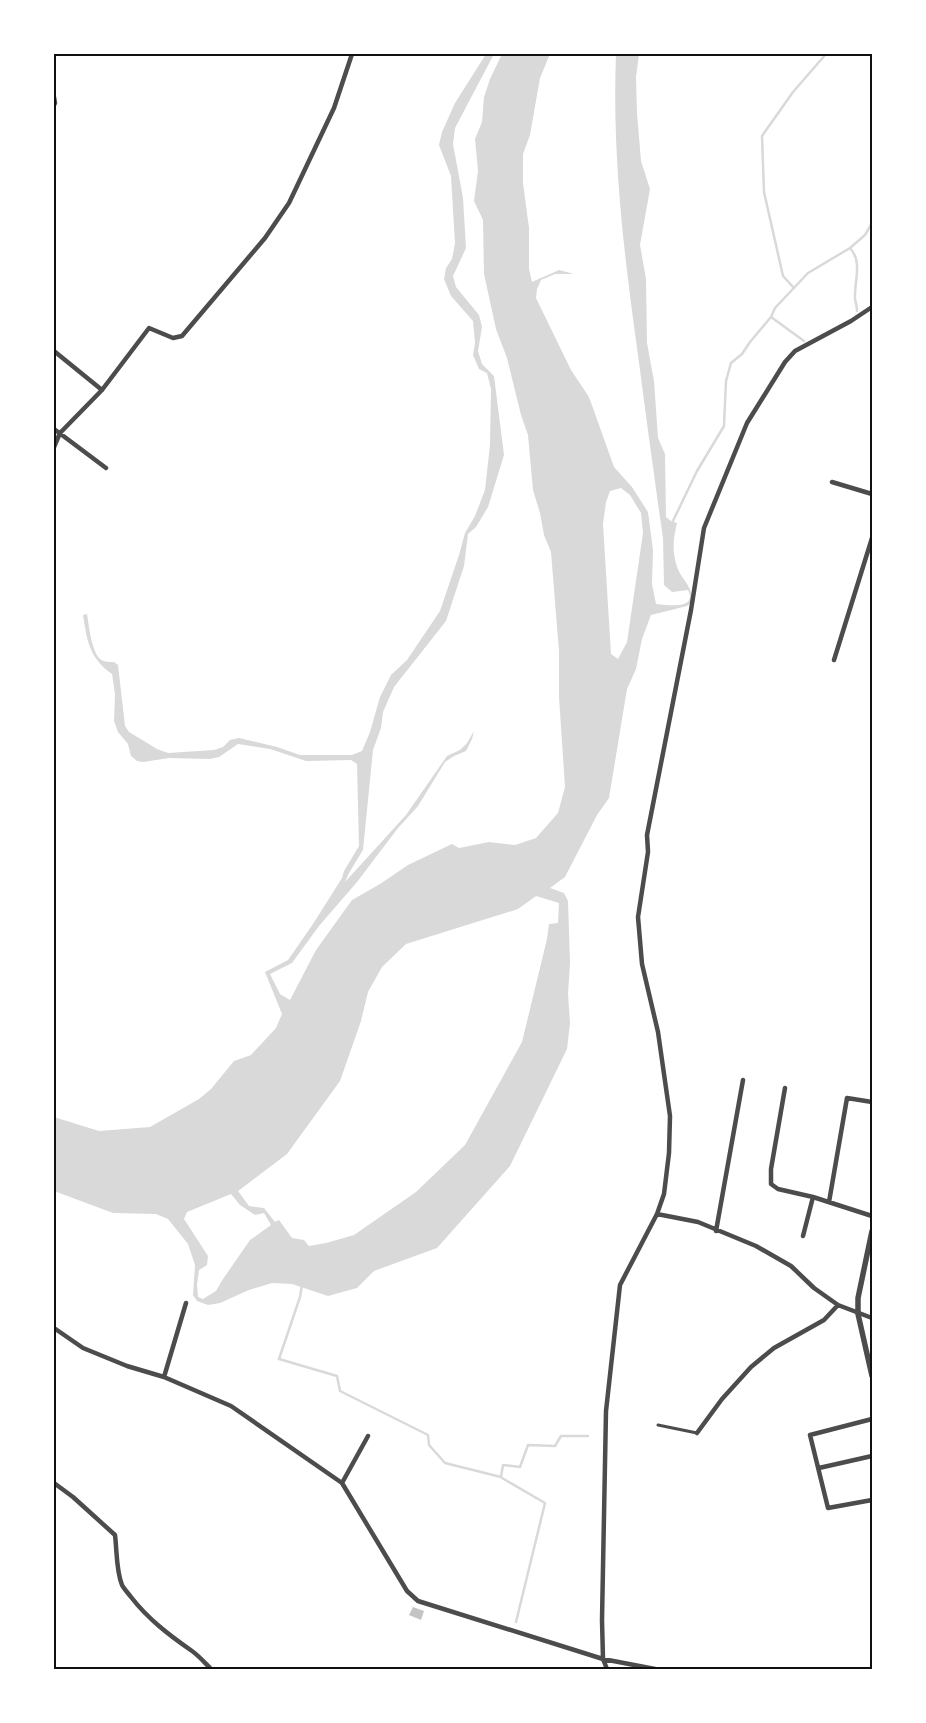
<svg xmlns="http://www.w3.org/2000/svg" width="926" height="1723" font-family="'Source Serif 4',serif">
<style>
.water{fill:#d9d9d9;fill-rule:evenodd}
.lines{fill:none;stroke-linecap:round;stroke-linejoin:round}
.stream{stroke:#d9d9d9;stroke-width:2.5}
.building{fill:#c4c4c4}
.pedestrian{stroke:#4c4c4c;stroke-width:3}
.minor{stroke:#4c4c4c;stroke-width:4.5}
.tertiary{stroke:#4c4c4c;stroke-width:5.5}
.neatline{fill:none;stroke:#111;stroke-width:2}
</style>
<rect width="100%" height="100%" fill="#fff"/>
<path class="water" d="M486,54H494L455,128L453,144L463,198L466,248L453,276L456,287L479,315L482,327L478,351L482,364L494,376L504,455L488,507L476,527L468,534L464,566L446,621L394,687L383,712L381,728L373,750L363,850L349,873L345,882L406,815L447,756L460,750L467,743L474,731L472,739L466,751L454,756L445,762L418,806L398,828L357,882L319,926L292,963L270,974L280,994L290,1000L316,950L352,900L380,884L408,865L452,844L459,848L489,842L515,845L536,838L558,813L565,787L559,697V651L551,552L544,535L540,513L533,490L528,435L521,415L507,358L496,329L484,274L483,220L474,201L478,171L475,139L482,122L484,97L490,79L502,54H550L540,78L530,135L523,154V183L529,228V269L532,282L559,270L574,274H555L541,280L537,289L536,298L571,370L589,397L614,467L632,487L648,512L653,550L652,584L656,604C666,605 698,610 688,590L672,592L664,585L663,538C654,477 646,416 638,355C624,255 612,155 616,54H639L636,77L637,113L641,161L650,189L640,245L646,279L647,343L654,381L658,438L665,454L666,517L671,521L677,523C673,539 672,551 677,567C682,581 694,586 691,603L687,606L651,615L642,639L636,669L627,689L609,798L597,815L565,877L550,888L564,893L568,901L570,963L568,994L570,1023L567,1049L510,1166L437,1248L374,1271L357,1288L328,1296L292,1284L272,1283L249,1290L220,1303L208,1305L197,1301L193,1295L195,1265L188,1244L168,1219L156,1214L113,1213L54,1191V1117L99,1131L150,1127L199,1099L211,1089L234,1061L251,1055L276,1028L282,1014L265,972L288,960L313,924L342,878L344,871L359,846L357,764L351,760L306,761L270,749L238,744L219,757L210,759L169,758L143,762L137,761L131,756L128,744L118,732L114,721L115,694L112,674C89,658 87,640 83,615L87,614C89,626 91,648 99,658C102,662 109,662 114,662L118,665L125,726L129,732L157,749L168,753L214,750L223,747L230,740L239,738L277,747L300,755H352L362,751L370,732L380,697L391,675L407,660L440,611L459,555L465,533L475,516L485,490L490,445L491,389L487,373L479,369L473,355L475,343L473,321L451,296L444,279L446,268L452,259L455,243L451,176L439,145L442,132L455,103ZM621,488L630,495L641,513L643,533L627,642L618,659L611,654L603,524L606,502L610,491ZM536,896L559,903L558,923L549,924L547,939L522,1042L465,1145L416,1192L354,1235L326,1243L309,1246L304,1240L292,1238L279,1220L275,1222L264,1208L249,1206L238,1191L287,1154L340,1081L361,1021L368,992L382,967L406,944L518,909ZM231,1194L240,1205L255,1215L264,1213L271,1225L250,1240L223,1279L216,1291L203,1299L198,1297L197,1284L199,1270L207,1265L208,1256L184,1219L187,1212Z"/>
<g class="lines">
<path class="stream" d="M850,248C863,262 854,281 855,299C856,303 857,307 857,311
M794,288L783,276L764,192L762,136L793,92L826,54
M771,317L804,341
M672,523L697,471L724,426L726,381L731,363L742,354L750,342L771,317L775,308L808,273L850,248L865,235L872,223
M302,1285L300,1297L279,1359L337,1376L340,1391L428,1435L429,1445L445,1463L501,1477L503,1465L520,1467L528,1445L555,1446L561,1436H588
M502,1478L545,1503L516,1622"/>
</g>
<path class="building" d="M413,1607L424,1611L421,1620L409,1615Z"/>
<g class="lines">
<path class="pedestrian" d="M658,1425L697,1433"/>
<path class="minor" d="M54,97L55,103L54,105
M54,351L102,390
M54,429L106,468
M54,447L60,433L102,390L149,328L173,338L182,336L265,238L289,203L334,108L352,54
M832,482L872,494
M834,660L872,538
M785,1088L771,1169V1184L778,1189L813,1197L872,1216
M829,1202L847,1098L872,1102
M657,1214L698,1222L756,1246L791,1266L814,1288L838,1305L872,1318
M716,1231L743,1080
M803,1236L813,1197
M54,1328L83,1348L127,1366L164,1377L231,1406L342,1483L407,1591L418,1601L603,1659L655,1669
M164,1377L186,1303
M872,1419L810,1435L828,1508L872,1500
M697,1433L722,1399L751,1367L774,1348L824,1320L838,1305
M819,1468L872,1456
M54,1483L73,1497L115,1535C117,1551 116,1570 122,1585C124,1589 128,1593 131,1597C148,1619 169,1635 192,1651C199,1656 205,1663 211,1669
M342,1483L368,1436
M607,1669L603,1659L602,1620L606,1411L620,1285L657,1214L664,1194L669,1153L670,1116L658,1032L642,964L638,917L648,852L647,835L691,610L704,528L747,423L785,362L795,351L851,321L872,307"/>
<path class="tertiary" d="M872,1231L858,1298V1314L872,1376"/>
</g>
<rect width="926" height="1723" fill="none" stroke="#ffffff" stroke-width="110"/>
<rect x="55" y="55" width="816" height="1613" class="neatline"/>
</svg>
